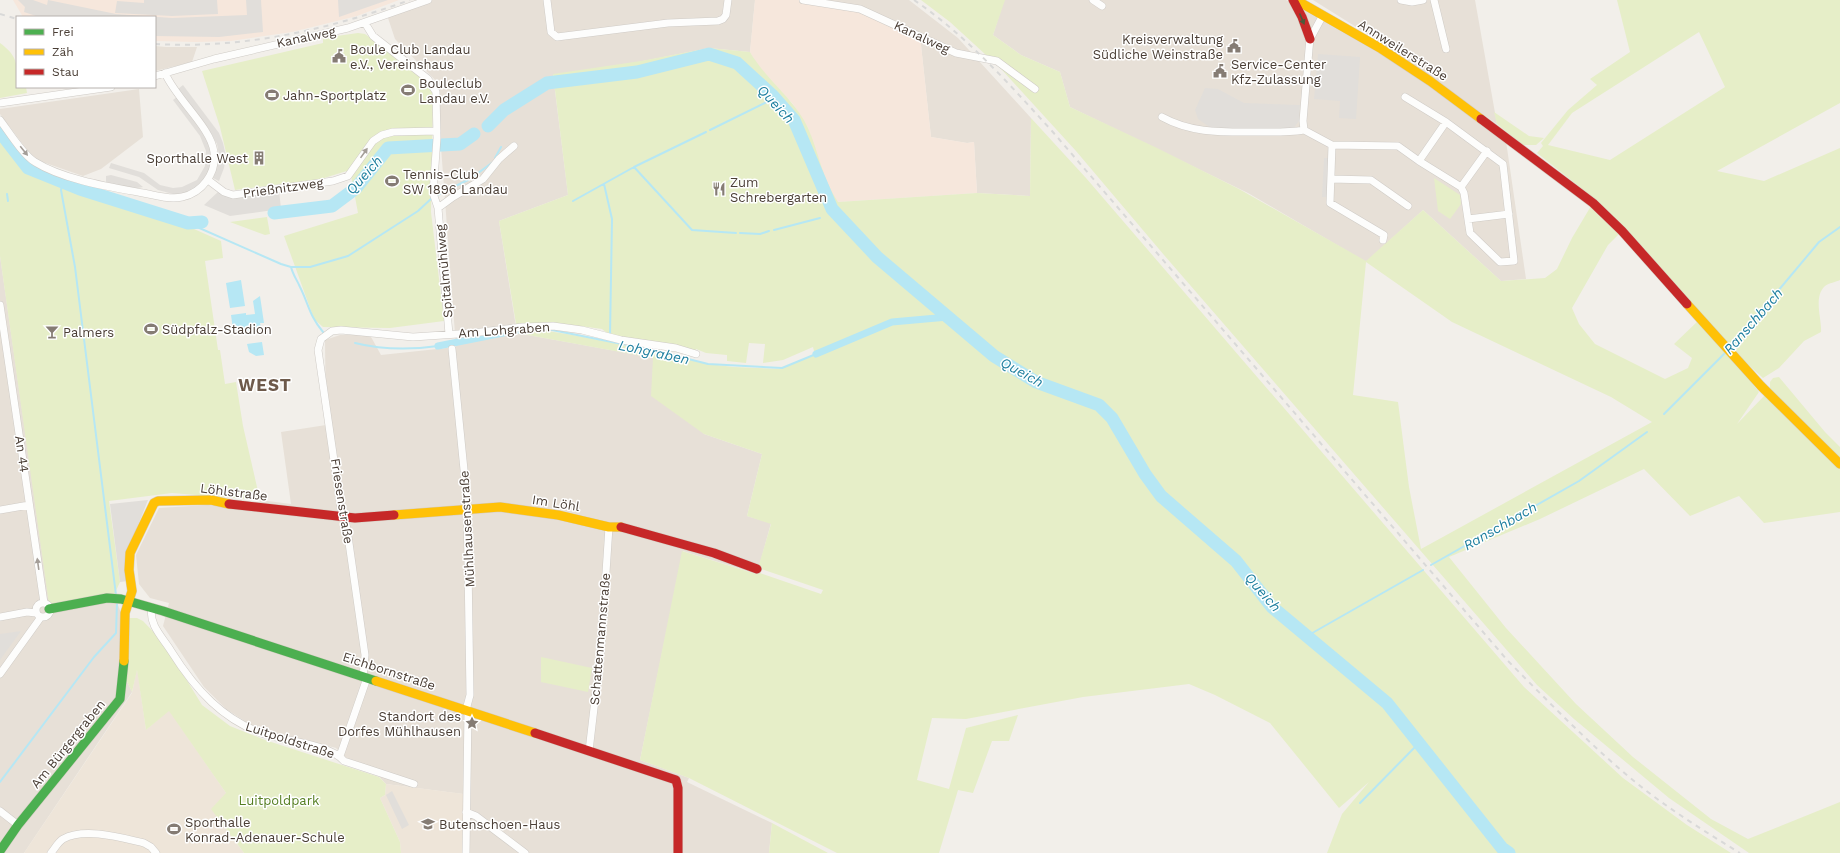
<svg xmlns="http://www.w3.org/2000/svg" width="1840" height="853" font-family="'Work Sans',sans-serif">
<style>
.residential{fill:#e7e0d7}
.commercial{fill:#f6e7dc}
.education{fill:#eee5d9}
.green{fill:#e6eec8;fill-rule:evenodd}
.parking{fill:#e1deda}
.water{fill:#b6e7f4}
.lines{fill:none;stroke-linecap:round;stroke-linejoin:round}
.stream{stroke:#b6e7f4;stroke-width:2}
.canal{stroke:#b6e7f4;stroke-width:7}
.river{stroke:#b6e7f4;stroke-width:13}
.street-casing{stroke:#cfcbc6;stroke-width:8}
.fast-casing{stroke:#d4ccc2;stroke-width:10}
.slow-casing{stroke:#d4ccc2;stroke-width:10}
.jam-casing{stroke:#d4ccc2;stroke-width:10}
.street{stroke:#fdfdfc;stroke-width:7}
.fast{stroke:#4caf50;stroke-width:9}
.slow{stroke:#ffc107;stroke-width:9}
.jam{stroke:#c62828;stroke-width:9}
.rail{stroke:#d9d9d8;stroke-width:2;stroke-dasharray:5 5;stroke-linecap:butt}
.oneway{fill:#4a5a3c}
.oneway2{fill:#a49e98}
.labels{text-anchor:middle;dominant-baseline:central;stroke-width:3;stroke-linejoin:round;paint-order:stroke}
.street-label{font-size:13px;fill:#4a3e35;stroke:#fff}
.poi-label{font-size:13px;fill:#4a3e35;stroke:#fff;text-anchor:start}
.park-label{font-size:13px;fill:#547d20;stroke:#fff}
.water-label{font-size:14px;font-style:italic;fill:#1e7f9f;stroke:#fff}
.district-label{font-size:17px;font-weight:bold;letter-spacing:1px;fill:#6e5a4b;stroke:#fff}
</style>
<rect width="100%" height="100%" fill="#f2efea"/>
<path class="residential" d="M419,0H755L750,52L709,48L638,62L553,75L568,195L499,221L517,333L654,358L704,434L762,454L747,516L771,523L757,574L683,551L640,760L689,778L687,782L772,823L769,853H463V794L386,784L370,767L346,759L336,748L254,727L226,709L204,687L163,626L169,603L150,598L139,584L136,555L159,508L208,505L258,512L260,500L291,504L281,432L326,425L325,340L340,335H370L381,355L456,347L441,147L439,84L395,39L386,12Z
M803,0H909L958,38L1031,118L1030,196L977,193L974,142L967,143L931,137L920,36Z
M1004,0H1286L1342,32L1392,58L1506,141L1526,279L1501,281L1423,210L1366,262L1248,193L1070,107L1060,72L1021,55L993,35Z
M1313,0H1475L1497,124L1377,40Z
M155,46L166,47H197L192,62L155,71Z
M139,89L143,137L101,169L83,176L34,159L0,114V109Z
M0,256L29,458L114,595L123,618L121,669L132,692L24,853H0Z"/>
<path class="commercial" d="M13,0H399L357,16L292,32L231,41L196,42L155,41V17H23Z
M755,0H803L852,7L920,36L931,137L967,143L974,142L977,193L837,202L829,190L808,128L793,104L757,65L750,52Z"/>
<path class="education" d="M137,668L146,730L169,710L226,793L233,839L244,853H24L132,693Z
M386,784L464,794L463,853H401L400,842L380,798L385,795Z"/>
<path class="green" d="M921,0H1005L993,35L1021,55L1060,72L1070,107L1157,148L1239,189L1366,261L1423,210L1501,281L1545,278L1557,269L1572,238L1591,206L1620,233L1608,245L1572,308L1579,324L1595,344L1665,379L1688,368L1692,358L1674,344L1700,319L1759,392L1737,424L1765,395L1840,469V512L1764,523L1739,496L1690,516L1644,469L1540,519L1449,557L1506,628L1576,704L1633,757L1711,819L1748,839L1840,802V853H1749L1669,798L1574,719L1537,685L1164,255L1076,151L993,60L986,55L950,22ZM1366,262L1452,322L1611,397L1652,422L1421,549L1409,487L1398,402L1353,395Z
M1617,0H1840V103L1717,171L1764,181L1840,148V280C1836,282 1829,283 1825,286C1813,297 1822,319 1821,332L1804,341L1779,368L1763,378L1715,335L1595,199L1537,153L1543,146L1541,143L1568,110L1597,85L1590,79L1630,52ZM1699,32L1725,87L1610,160L1548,145L1572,113Z
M358,33L365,34L413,69L430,84L433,97L431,212L444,321L390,328L323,327L314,319L284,236L358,213L350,170L321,179L235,190L220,127L202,71L323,43V38Z
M0,43C19,57 17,65 17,87H26L27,93L0,98Z
M709,48L750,52C766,80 795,99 808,128C819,153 822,178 838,202L977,193L1030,196L1031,118L1086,178L1524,687L1623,778L1687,825L1731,853H1327L1342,814L1369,782L1339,808L1270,723L1215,695L1189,684L1083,697L966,719L932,718L917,780L949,789L966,728L1018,715L1009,741H992L973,793L958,790L939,853H837L689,778L640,760L682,551L756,574L757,572L821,594L823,590L758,568L771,524L747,516L762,454L704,434L651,396L653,358L517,333V330H541L573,335L651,350L702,363L733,367L779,369L815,355L813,347L783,360L763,363L765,344L749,343L746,363L727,361V355L706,353L696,349L695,352L612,337L602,329L580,326L516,324L499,221L568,195L553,74L641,61Z
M1494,112L1529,136L1544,138L1536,145H1523L1497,124Z
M0,138L27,172L185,225L221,241L223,258L205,261L218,350H220L225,384L236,382L243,426L260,500L172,493L109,501L120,582L114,595L49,604L0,256Z
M1434,178L1460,195L1461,204L1450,219L1438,211Z
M267,217L270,234L265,235L230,222Z
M1779,377L1825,432L1840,447V458L1770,389V382L1773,378Z
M123,618H137L143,621L164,643L202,705L230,726L265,740L379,777L386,784L385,795L380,798L400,842L401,853H244L211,809L226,793L169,711L146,730L137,670L132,692L121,669Z
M541,657L592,668L588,692L541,682Z
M772,823L828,853H769Z"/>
<path class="parking" d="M18,0H33L47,5L48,0L116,14L172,18L247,15L246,0H261L263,32L219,37L155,36V17H39L24,12L25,7Z
M144,0H217L218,14L172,16L115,13L117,1L144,3Z
M338,0H388L339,17Z
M1318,54L1360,57L1356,119L1339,118L1340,101L1314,99Z
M183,85L219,133L223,143L226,156L224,168L219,181L213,178L219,155L217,144L208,128L178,89Z
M1205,88L1218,89L1244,103L1300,105L1299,121L1293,129L1211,128L1198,119L1195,110Z
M177,97L202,130L212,148V164L206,177L196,188L181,194H173L158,190L139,177L109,168L111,163L144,173L160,185L173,188L182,187L197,180L205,166L206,151L200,136L173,100Z
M1324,158H1328L1327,197H1322Z
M111,175L137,182L143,187L132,189L106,182V176Z
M279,190L281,209L230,216L204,205L219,191L231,197Z
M148,500L127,553L128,581L120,582L110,504Z
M21,631L0,660V634Z
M392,791L409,825L402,829L386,795Z"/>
<path class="water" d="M241,280L245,306L230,308L226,283Z
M260,296L264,323H260L261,328L244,331L243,328L233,329L231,315L246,313V315L255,314L253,301Z
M262,342L264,355L256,356L249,352L247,344Z"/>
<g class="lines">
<path class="stream" d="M710,130L775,98
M495,158L501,147
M634,167L706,132
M63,182L61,190L75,267L116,595
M604,184L612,219L610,336
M7,194L8,201
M573,201L634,167L692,230L736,233
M188,223L281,264L291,267H310L348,256L418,211L433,197L470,179L493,162
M774,230L820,218
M740,233L760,234L769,231
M291,267C293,275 297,280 300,287C309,305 309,315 323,332
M547,329L657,351L708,364L782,368L816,354
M355,343C383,350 410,350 438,346
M1731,347L1819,242L1840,227
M1664,414L1727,351
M1431,565L1579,481L1647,432
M1307,636L1423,570
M0,782L94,657L116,633L117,603
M1360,803L1418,744"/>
<path class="canal" d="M438,346L518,330
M816,354L892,322L948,317"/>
<path class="river" d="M488,126L504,110L547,83L637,72L709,54L737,63L773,96L794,120L832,209L877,257L994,356L1036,382L1099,405L1112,418L1145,474L1161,496L1236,561L1272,607L1387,703L1502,848L1509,853
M0,132L28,168L80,189L188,223L202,222
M274,213L332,206L356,188L388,148L460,144L474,134"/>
<g class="street-casing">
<path id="street" d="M547,0L551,32L557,37L668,23L718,21L723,19L726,15L728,0
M803,0L860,9L956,53L997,61L1035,89
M1093,0L1102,6
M1401,0L1412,2L1423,0
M1434,0L1446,49
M365,23L373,36L428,79L436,92L437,138L433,193L438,208L449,334
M155,76L214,59L348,28L428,0
M1405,97L1446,122L1503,164L1514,261L1500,262L1470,233L1464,193L1461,187L1419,161
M0,103L111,87
M1162,117C1191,133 1221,132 1252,132C1270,132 1287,133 1304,130L1303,121L1309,49L1310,39L1323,15
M0,120C9,132 23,155 35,162C64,180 110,187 143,193C155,195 169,200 182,197C202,193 217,173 214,152C211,127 176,99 165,73
M1304,130L1332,145L1398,146L1419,161L1446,122
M1332,145L1330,203L1384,235L1383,240
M1331,179L1371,180L1408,206
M208,180L224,192L233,195L333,181L348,176L373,141L382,135L393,132L437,131
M1461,187L1487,151
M438,208L453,197L483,179L499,159L514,146
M1468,219L1509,214
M0,305L44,603
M452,349L467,500L470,695L466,710
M0,510L29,505
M36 610a7 7 0 1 1 14 0a7 7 0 1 1-14 0Z
M152,608C148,624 163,638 171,651C195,689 223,721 267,735C287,741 331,745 344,761L414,784
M0,617L27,612L36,613
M0,674L41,617
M363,677L365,655L347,529L341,509L318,350L321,339L332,331L341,330L413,337L473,333L522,327L553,326L582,330L621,340L676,348L696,354
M589,751L601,648L609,527
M340,756L367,678
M0,811L18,825
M466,812L476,816L525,853
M51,853C55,848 58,842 63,839C85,827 122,838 144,843L151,847L156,853
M466,853L468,711"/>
</g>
<g class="fast-casing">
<path id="fast" d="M49,609L107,598L121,599L163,611L376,681
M0,851L18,825L120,699L124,661"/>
</g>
<g class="slow-casing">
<path id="slow" d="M1296,0L1380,48L1430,81L1481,119
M1687,304L1761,386L1840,464
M394,515L500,507L558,515L609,527H621
M124,661L125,613L132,591L129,570L130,553L154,503L158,501L211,500L229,504
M376,681L535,733"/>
</g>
<g class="jam-casing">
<path id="jam" d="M1293,0L1302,17L1310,39
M1481,119L1593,203L1622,231L1687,304
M229,504L355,518L394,515
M621,527L714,553L757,569
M535,733L676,780L678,788V853"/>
</g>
<use href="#street" class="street"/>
<use href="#fast" class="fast"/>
<use href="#slow" class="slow"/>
<use href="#jam" class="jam"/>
<path class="rail" d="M914,0C967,36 1009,84 1052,131L1508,661C1549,702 1589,744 1634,781C1667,808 1704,831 1740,853
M0,14L17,19
M155,44C243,49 327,30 410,0"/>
</g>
<defs><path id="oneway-solid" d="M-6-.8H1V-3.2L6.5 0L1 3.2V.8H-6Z"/></defs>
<use class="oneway" href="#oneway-solid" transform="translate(1302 19) rotate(67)"/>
<g class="oneway2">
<use href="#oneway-solid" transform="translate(24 151) rotate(51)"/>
<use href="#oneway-solid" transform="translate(364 153) rotate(-55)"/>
<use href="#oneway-solid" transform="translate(38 564) rotate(-98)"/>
</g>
<defs>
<g id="civic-bare" transform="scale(1.08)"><path d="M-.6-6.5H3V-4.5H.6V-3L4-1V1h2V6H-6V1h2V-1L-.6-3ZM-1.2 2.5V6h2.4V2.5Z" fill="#857c74" stroke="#fff" stroke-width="2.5" paint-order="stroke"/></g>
<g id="stadium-bare" transform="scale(1.08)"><path d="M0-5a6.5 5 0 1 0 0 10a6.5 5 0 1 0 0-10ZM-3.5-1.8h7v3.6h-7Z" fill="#857c74" stroke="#fff" stroke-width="2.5" paint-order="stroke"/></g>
<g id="building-bare" transform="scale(1.08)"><path d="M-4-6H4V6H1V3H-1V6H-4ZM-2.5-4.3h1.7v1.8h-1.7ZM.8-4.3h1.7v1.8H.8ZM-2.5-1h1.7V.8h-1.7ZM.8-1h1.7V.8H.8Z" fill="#857c74" stroke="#fff" stroke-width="2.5" paint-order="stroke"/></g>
<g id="restaurant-bare" transform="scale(1.08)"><path d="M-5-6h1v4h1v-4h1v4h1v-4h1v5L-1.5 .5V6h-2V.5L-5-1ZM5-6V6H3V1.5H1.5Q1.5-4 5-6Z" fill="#857c74" stroke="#fff" stroke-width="2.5" paint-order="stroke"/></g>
<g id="bar-bare" transform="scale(1.08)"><path d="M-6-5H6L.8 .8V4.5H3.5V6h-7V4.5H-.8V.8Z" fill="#857c74" stroke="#fff" stroke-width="2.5" paint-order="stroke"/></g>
<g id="sight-bare" transform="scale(1.08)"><path d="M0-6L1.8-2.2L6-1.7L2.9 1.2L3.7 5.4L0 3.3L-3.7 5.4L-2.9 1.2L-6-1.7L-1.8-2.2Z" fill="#857c74" stroke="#fff" stroke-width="2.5" paint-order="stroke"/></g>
<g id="university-bare" transform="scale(1.08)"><path d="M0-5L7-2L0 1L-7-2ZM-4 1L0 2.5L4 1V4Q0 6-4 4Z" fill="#857c74" stroke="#fff" stroke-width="2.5" paint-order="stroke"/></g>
</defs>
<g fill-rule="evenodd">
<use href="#civic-bare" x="1234" y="46"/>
<use href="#civic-bare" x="339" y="56"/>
<use href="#civic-bare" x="1220" y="71"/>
<use href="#stadium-bare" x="408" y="90"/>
<use href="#stadium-bare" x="272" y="95"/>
<use href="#building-bare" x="259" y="158"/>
<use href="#stadium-bare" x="392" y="181"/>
<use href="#restaurant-bare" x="719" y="189"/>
<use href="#stadium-bare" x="151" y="329"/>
<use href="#bar-bare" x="52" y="332"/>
<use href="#sight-bare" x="472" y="723"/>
<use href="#university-bare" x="428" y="824"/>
<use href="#stadium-bare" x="174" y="829"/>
</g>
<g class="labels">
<g class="street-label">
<text transform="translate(306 37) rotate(-12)">Kanalweg</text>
<text transform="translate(922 37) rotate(25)">Kanalweg</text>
<text transform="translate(1403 50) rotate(32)">Annweilerstraße</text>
<text transform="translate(283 188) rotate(-8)">Prießnitzweg</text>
<text transform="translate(444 271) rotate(-95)">Spitalmühlweg</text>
<text transform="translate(504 330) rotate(-4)">Am Lohgraben</text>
<text transform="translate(22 454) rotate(82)">An 44</text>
<text transform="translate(234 492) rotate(7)">Löhlstraße</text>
<text transform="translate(342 501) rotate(81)">Friesenstraße</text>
<text transform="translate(556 503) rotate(9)">Im Löhl</text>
<text transform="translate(467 529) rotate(-93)">Mühlhausenstraße</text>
<text transform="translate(600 639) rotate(-85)">Schattenmannstraße</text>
<text transform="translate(389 671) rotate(18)">Eichbornstraße</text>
<text transform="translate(290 740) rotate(18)">Luitpoldstraße</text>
<text transform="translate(68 744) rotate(-51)">Am Bürgergraben</text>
</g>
<g class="poi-label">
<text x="1223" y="39" text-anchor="end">Kreisverwaltung<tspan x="1223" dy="15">Südliche Weinstraße</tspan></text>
<text x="350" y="49">Boule Club Landau<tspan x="350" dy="15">e.V., Vereinshaus</tspan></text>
<text x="1231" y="64">Service-Center<tspan x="1231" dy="15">Kfz-Zulassung</tspan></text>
<text x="419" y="83">Bouleclub<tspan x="419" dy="15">Landau e.V.</tspan></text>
<text x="283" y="95">Jahn-Sportplatz</text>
<text x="248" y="158" text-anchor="end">Sporthalle West</text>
<text x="403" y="174">Tennis-Club<tspan x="403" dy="15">SW 1896 Landau</tspan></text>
<text x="730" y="182">Zum<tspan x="730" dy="15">Schrebergarten</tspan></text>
<text x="162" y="329">Südpfalz-Stadion</text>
<text x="63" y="332">Palmers</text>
<text x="461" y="716" text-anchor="end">Standort des<tspan x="461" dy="15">Dorfes Mühlhausen</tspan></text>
<text x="185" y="822">Sporthalle<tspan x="185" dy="15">Konrad-Adenauer-Schule</tspan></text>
<text x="439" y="824">Butenschoen-Haus</text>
</g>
<g class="park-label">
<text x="279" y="800">Luitpoldpark</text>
</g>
<g class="water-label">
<text transform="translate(776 104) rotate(47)">Queich</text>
<text transform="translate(364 175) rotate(-48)">Queich</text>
<text transform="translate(1753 321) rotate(-49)">Ranschbach</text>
<text transform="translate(654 352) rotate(12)">Lohgraben</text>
<text transform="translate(1022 372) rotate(29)">Queich</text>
<text transform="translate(1500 526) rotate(-30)">Ranschbach</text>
<text transform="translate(1263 592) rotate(49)">Queich</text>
</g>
<g class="district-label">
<text x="265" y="385">WEST</text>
</g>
</g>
<rect x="16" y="16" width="140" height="72" fill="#ffffff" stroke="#b7b2ae"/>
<rect x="24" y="29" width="20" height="6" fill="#4caf50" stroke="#b7b2ae"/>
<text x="52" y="36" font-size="12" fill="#4a3e35">Frei</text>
<rect x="24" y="49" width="20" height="6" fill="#ffc107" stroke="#b7b2ae"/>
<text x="52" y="56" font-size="12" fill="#4a3e35">Zäh</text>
<rect x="24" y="69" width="20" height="6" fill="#c62828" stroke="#b7b2ae"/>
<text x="52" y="76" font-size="12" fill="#4a3e35">Stau</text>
</svg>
